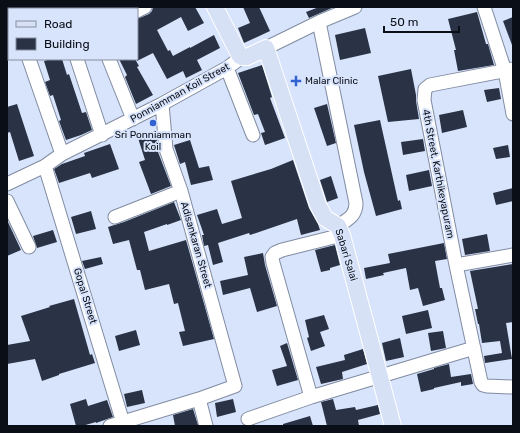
<svg xmlns="http://www.w3.org/2000/svg" width="520" height="433" font-family="Rubik,sans-serif">
<style>
.building{fill:#293345}
.lines{fill:none;stroke-linecap:round;stroke-linejoin:round}
.minor-casing{stroke:#818ca2;stroke-width:15}
.major-casing{stroke:#fff;stroke-width:18}
.minor{stroke:#fff;stroke-width:13}
.major{stroke:#d7e1f5;stroke-width:16}
.poi-dot{fill:#3362d1;stroke:#d8e4fc;stroke-width:1.5}
.labels{text-anchor:middle;dominant-baseline:central;stroke-width:4;stroke-linejoin:round;paint-order:stroke}
.poi-label{font-size:10px;fill:#0a0e16;stroke:#d8e4fc;text-anchor:start}
.street-label{font-size:10px;fill:#0a0e16;stroke:#d8e4fc}
</style>
<rect width="100%" height="100%" fill="#d8e4fc"/>
<path class="building" d="M153,7H195L204,23L188,31L181,17L157,30L168,51L170,50L173,56L190,47V48L214,35L220,48L197,60L202,70L186,78L183,71L167,79L153,53L137,61V19L149,14L152,11Z
M243,7H259L270,31L244,43L238,28L250,23Z
M319,7H334L309,18L306,12Z
M477,12L486,44H488L494,65L458,71L454,50H456L448,19Z
M513,17V45H512L503,21Z
M365,28L371,53L340,60L335,35Z
M51,59H62L67,75L69,74L82,113L86,112L92,130L81,135L66,140L59,121L61,120L53,95L50,96L45,82L50,80L44,61Z
M119,59H135L139,66L137,67L153,95L136,104L125,77L127,75Z
M262,65L272,97L270,98L285,138L265,145L261,133L265,132L258,114L254,115L238,73Z
M411,69L416,95V101L419,119L388,122L378,76Z
M499,88L501,99L487,102L484,90Z
M17,104L34,156L19,161L10,132L7,133V107Z
M327,104L336,143L327,146L314,108Z
M463,110L467,127L442,133L439,115Z
M380,120L398,201L400,200L402,209L376,216L364,172L354,125Z
M156,133L158,152L171,186L151,194L139,162L145,160L138,138Z
M423,139L425,151L403,155L401,142Z
M190,140L199,168L209,166L213,180L191,185L185,162L180,164L174,145Z
M110,144L119,169L92,178L90,173L59,183L54,169L62,164L85,156L84,153Z
M508,145L510,157L496,159L493,148Z
M293,160L309,208L318,224L320,230L301,235L297,219L250,235L249,233L218,243L223,262L213,265L208,245L204,246L202,235H204L197,215L217,209L222,224L242,218L231,181L271,169Z
M429,170L432,186L409,191L406,175Z
M331,176L338,198L327,202L320,180Z
M513,188V201L496,205L493,193Z
M174,202L181,220L167,225V224L144,232L149,251L186,240L214,339L183,346L179,332L185,331L178,303L174,304L169,284L145,290L140,270H137L129,240L113,244L108,227L124,222Z
M91,211L96,229L76,234L71,217Z
M7,220L21,250L7,256Z
M53,230L57,242L37,248L33,236Z
M487,234L490,251L465,255L462,239Z
M444,243L447,259L435,261L440,288H442L445,300L423,306L418,288L410,290L406,268L383,273L384,275L366,279L364,268L390,263L388,254Z
M335,245L340,265L330,268V270L321,272L315,250Z
M263,253L265,265L277,306L257,312L250,288L223,295L220,281L248,275L244,257Z
M101,257L103,264L85,269L82,261Z
M513,264V322L506,323L512,359L485,363L484,356L502,353L500,341L482,343L479,324H478L475,309H478L470,271Z
M74,299L90,355L92,354L95,363L59,374V375L42,381L35,359L7,364V345L30,341L21,316L50,307L49,306Z
M428,310L432,328L406,334L402,316Z
M324,315L329,329L320,332L325,346L311,351L307,338L309,337L305,320Z
M136,330L140,345L119,351L115,336Z
M443,331L446,348L431,351L428,333Z
M400,338L404,357L386,361L382,343Z
M287,343L298,380L277,386L272,370L287,366L280,346Z
M363,349L367,364L342,372L343,379L321,384L316,367L345,360L344,355Z
M449,364L451,377L471,374L473,384L461,386V382L434,388V389L421,392L417,374L434,369V368Z
M142,390L145,403L127,407L124,394Z
M86,399L88,406L107,400L113,417L96,423V422L82,426H76L70,404Z
M233,399L236,412L217,417L215,403Z
M333,399L336,410L355,407L356,410L378,405L380,414L358,420L359,426H327L321,402Z
M193,409L198,425L193,426H175L173,415Z
M310,416L313,426H283V424Z"/>
<g class="lines">
<g class="minor-casing">
<path id="minor" d="M11,7V9
M484,7L505,71L513,114
M137,11L145,7
M319,22L356,203C356,216 348,219 338,226
M266,48L319,22L355,7
M29,59L62,154
M77,59L102,135
M109,59L133,119
M227,68L253,135
M513,69L430,85L425,89L424,100L456,265L481,382L483,385L487,386L513,387
M162,104L166,149L181,191L235,386L199,399
M45,166L124,426
M7,184L45,166L62,154L162,104L227,68L242,57
M7,201L29,247
M115,217L181,191
M456,265L513,255
M311,397L273,263L272,257L275,253L282,250L342,235
M248,419L311,397L474,348
M110,426L199,399L206,426"/>
</g>
<g class="major-casing">
<path id="major" d="M215,7L240,56L242,57H247L266,48L318,205L325,218L338,226L342,235L393,426"/>
</g>
<use href="#minor" class="minor"/>
<use href="#major" class="major"/>
</g>
<g class="poi-dot">
<path d="M294 75h4v4h4v4h-4v4h-4v-4h-4v-4h4z"/>
<circle cx="153" cy="123" r="4"/>
</g>
<g class="labels">
<g class="poi-label">
<text x="305" y="81">Malar Clinic</text>
<text x="153" y="135" text-anchor="middle">Sri Ponniamman<tspan x="153" dy="12">Koil</tspan></text>
</g>
<g class="street-label">
<text transform="translate(180 93) rotate(-29)">Ponniamman Koil Street</text>
<text transform="translate(438 174) rotate(79)">4th Street, Karthikeyapuram</text>
<text transform="translate(196 245) rotate(74)">Adisankaran Street</text>
<text transform="translate(346 255) rotate(73)">Sabari Salai</text>
<text transform="translate(85 296) rotate(73)">Gopal Street</text>
</g>
</g>
<rect width="520" height="433" fill="none" stroke="#0a0e16" stroke-width="16"/>
<rect x="8" y="8" width="130" height="52" fill="#d8e4fc" stroke="#868ea0"/>
<rect x="16" y="21" width="20" height="6" fill="#d7e1f5" stroke="#868ea0"/>
<text x="44" y="28" font-size="12" fill="#0a0e16">Road</text>
<rect x="16" y="38" width="20" height="12" fill="#293345" stroke="#868ea0"/>
<text x="44" y="48" font-size="12" fill="#0a0e16">Building</text>
<path d="M384 26v6h75v-6" fill="none" stroke="#0a0e16" stroke-width="2"/>
<text x="390" y="26" font-size="12" fill="#0a0e16" stroke="#d8e4fc" stroke-width="3" paint-order="stroke">50 m</text>
</svg>
